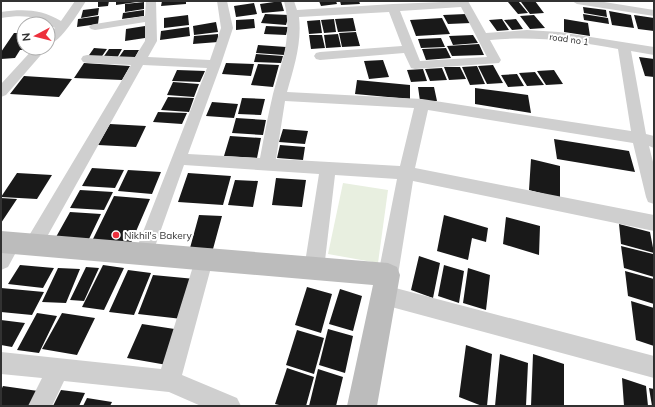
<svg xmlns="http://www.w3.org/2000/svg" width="655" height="407" font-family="Mulish,sans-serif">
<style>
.green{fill:#e8efe0}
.building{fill:#191919}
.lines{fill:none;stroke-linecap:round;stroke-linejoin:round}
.street{fill:#cfcfcf;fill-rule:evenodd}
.secondary{fill:#bcbcbc;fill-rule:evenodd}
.poi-dot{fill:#ed303c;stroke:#fff;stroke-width:1.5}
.labels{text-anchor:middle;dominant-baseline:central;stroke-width:4;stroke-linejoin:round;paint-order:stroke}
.far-street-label{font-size:9px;fill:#323232;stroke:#fff}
.poi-label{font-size:10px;fill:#323232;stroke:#fff;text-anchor:start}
</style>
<rect width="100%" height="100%" fill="#fff"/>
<path class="green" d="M343,183L388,190L378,263L328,254Z"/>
<path class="building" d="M98,1H109L108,6L98,7Z
M116,1H137V2L116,5Z
M162,1H186V4L161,6Z
M281,1L284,11L262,13L260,4Z
M319,1H336L337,4L321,6Z
M340,1H359L360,4L341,5Z
M518,1L528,13L518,14L508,2Z
M535,1L544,13L530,14L521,2Z
M144,2V9L125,12V4Z
M254,3L257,14L236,17L234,6Z
M583,7L606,10L607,17L584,13Z
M99,8L98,15L81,18L83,10Z
M144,10V16L122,19L123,13Z
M609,11L631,15L634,28L612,25Z
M265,14L289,15L286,25L261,23Z
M466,14L471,23L448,24L443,15Z
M583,14L608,18L609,24L584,20Z
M188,15L189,25L164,28V18Z
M534,15L545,28L530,29L520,16Z
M634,15L654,18V31L638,29Z
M99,16L98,24L77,27L78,19Z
M353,18L356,31L338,32L335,19Z
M442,18L450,34L416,36L410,20Z
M254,19L255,28L236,30V20Z
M334,19L336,32L324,33L321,20Z
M502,19L509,30L497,31L489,20Z
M516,19L523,29L512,30L504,20Z
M564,19L588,23L590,36L564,32Z
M320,20L322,33L309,34L307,21Z
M216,22L218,32L194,35L193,26Z
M145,26V38L125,41L126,29Z
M266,26L288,27L286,35L264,34Z
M189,27L190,36L160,40L161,31Z
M356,32L360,46L342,47L339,33Z
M14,33H24V48H28L26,50H20L15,58L1,59V52Z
M218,34V42L193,44L194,36Z
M338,34L341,47L326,48L324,35Z
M309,35H322L325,48L311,49Z
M473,35L478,43L453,45L449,36Z
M441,38L445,47L421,48L418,39Z
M479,44L484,55L452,56L447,46Z
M258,45L286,47L284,55L256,53Z
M94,48L107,49L100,59L87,58Z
M446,48L451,58L426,60L422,49Z
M109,49H122L116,60L102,59Z
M124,50H139L133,61L117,60Z
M256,54L283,56L281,63L254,62Z
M639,57L654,59V77L645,76Z
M383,60L389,77L369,79L364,61Z
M84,63L130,66L122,80L74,78Z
M226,63L254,64L251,76L222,74Z
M258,64L279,65L273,87L251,85Z
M493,65L503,83L487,84L478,66Z
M477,66L485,84L470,85L462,67Z
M444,67H460L466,79L449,80Z
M442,68L447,80L430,81L425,69Z
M423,69L427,81L411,82L407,70Z
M177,70L205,71L200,82L172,81Z
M554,70L563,84L546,85L537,71Z
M535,72L544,85L527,86L519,73Z
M517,74L524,86L508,87L501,75Z
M24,76L72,79L59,97L10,94Z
M357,80L410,85V99L355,94Z
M173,82L199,84L194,97L167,95Z
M418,87H434L437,101H420Z
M475,88L528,95L531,113L475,104Z
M168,97L194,98L189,112L161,110Z
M242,98L265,99L261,115L238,114Z
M212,102L238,104L234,118L206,116Z
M158,112L187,113L182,124L153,122Z
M236,118L266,120L263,135L232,133Z
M110,124L146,126L136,147L98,145Z
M283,129L308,131L305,144L279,142Z
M230,136L261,138L257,158L224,156Z
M554,139L629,151L635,172L557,159Z
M280,145L305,147L303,160L277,158Z
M531,159L560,166V198L529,190Z
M92,168L124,170L115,188L82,186Z
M128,170L161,172L152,194L118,191Z
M17,173L52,175L37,199L1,197Z
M188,173L231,176L223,205L178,202Z
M276,178L306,180L302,207L272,205Z
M235,180L258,181L253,207L228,205Z
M80,190L113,192L104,210L70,208Z
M114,196L150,199L131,243L92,241Z
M1,198L17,199L1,223Z
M70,212L101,214L89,239L56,237Z
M199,215L222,216L213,249L190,248Z
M444,215L488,228L486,242L472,238L468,260L437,251Z
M506,217L540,226L539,255L503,244Z
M619,224L650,232L654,253L621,244Z
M621,246L653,254L654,277L624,268Z
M419,256L440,263L433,298L411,290Z
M20,265L54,268L43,288L8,284Z
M103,265L124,268L104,310L82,307Z
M444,265L464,271L459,303L438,296Z
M86,267L99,268L84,301L70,300Z
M58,268L80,269L66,303L42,302Z
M468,268L490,275L486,310L463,303Z
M128,270L151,273L134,315L109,312Z
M625,271L654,279V304L628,296Z
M153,275L195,279L182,319L138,314Z
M307,287L332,294L321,333L295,325Z
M1,288L44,292L32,315L1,312Z
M340,289L362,296L353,331L329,324Z
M631,301L654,308V346L636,340Z
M37,313L57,316L39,353L17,350Z
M62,313L95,318L77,355L42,349Z
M1,320L25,323L12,347L1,345Z
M142,324L181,330L167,365L127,358Z
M328,329L353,336L345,373L319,365Z
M297,330L324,338L314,374L286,365Z
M466,345L492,354L487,406H482L459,397Z
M500,354L528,363L526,406H495Z
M533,354L564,364V406H531Z
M287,368L314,377L306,406H283L275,404Z
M318,369L343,377L336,406H309Z
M622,378L646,386L648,406H624Z
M3,386L38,391L31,406H1V390Z
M649,388L654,389V406H652Z
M61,390L85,393L79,406H53Z
M87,398L112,402L110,406H83Z"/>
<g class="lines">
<path class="street" d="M75,1H86C78,13 62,41 48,45V34L55,28C35,15 23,15 1,18V12C23,9 41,9 61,21Z
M146,1H156L157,41L148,57L210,60L221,28L217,1H227L233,28L221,64L188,154L260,158C264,137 268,115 273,94C282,61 293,36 284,1H294L297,10L393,4L468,1L486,33L527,30L559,32L654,47V55L631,51L646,134L654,136V148L649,146L654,166V204L648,202L646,197L633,143L428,110L415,168L654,215V231L413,181L398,275L395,281L388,284L381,281L378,275L397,179L335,175L324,269L321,275L314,278L307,275L304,269L319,174L184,165L152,255L150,261L143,264L136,261L134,255L207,68L143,65L39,251L33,253L27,251L24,245L27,239L131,65L87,63L83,62L81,59L83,56L87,55L135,57L145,41V22L95,30L91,29L89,27L91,25L95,24L145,16ZM461,7L487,57L420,61L400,11ZM389,12L402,46L320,52L316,53L314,56L316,59L320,60L404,53L411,68L415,69L499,63L501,60L490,40C534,36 575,41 618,49L631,131L422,99L287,92C294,67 302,43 299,17ZM285,101L414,108L400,166L276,159Z
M572,1H598L654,10V16L577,4Z
M34,48H47L6,95L1,97V84Z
M12,235L18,237L21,243L8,267L1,270C1,256 0,241 12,235Z
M204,251L211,254L213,260L182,375L237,398L241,406H201L169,392L64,381L52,406H28L42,378L1,374V352L161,369L195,260L197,254Z
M384,285L654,356V378L384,305L377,302L374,295L377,288Z"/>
<path class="secondary" d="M1,231L388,263L397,267L400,275L377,406H347L373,285L1,253Z"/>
</g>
<circle class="poi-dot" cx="116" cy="235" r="4"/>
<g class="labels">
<g class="far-street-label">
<text transform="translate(569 39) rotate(8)">road no 1</text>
</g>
<g class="poi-label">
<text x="124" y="235">Nikhil's Bakery</text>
</g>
</g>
<rect width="655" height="407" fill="none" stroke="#323232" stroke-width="4"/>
<g transform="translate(36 36) rotate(263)"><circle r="19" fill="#ffffff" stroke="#adadad"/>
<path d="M0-3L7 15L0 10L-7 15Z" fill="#ed303c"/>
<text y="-6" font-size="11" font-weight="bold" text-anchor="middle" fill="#323232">N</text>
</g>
</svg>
